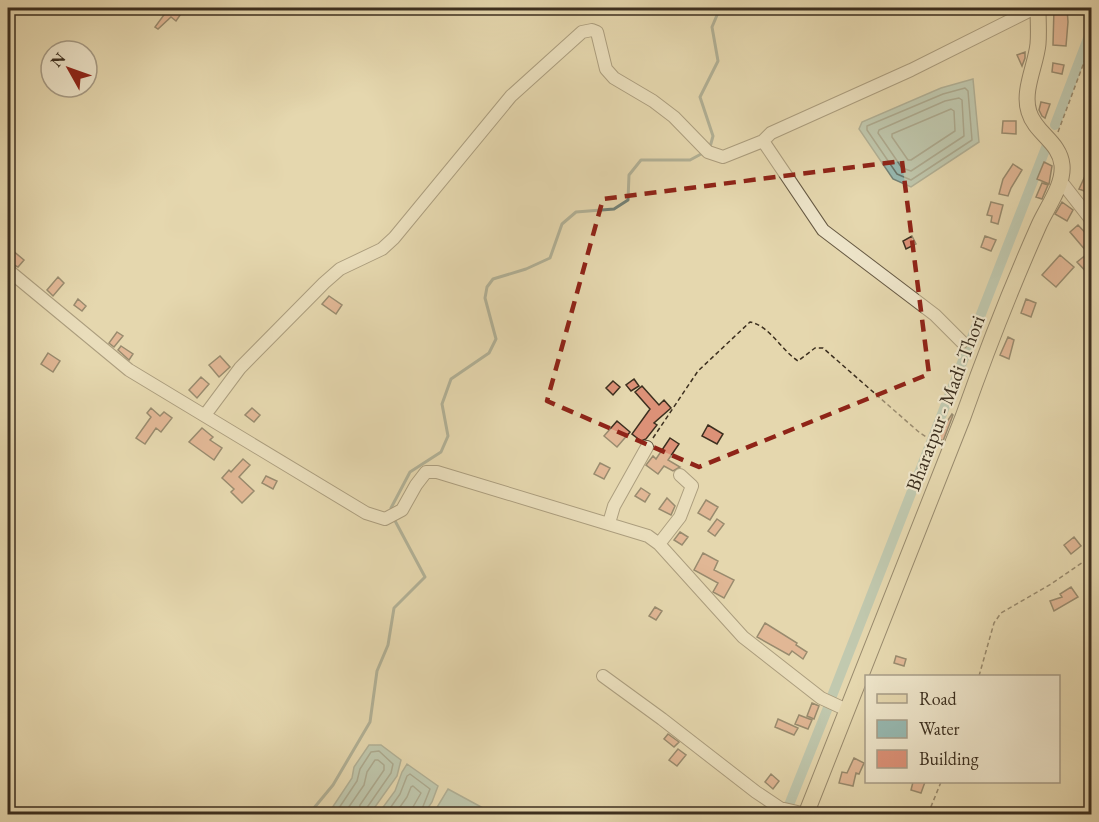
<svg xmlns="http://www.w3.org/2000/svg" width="1099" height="822" font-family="'EB Garamond',serif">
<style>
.water{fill:#96b8b0;stroke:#728176;stroke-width:1.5}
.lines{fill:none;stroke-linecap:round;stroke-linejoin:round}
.shore{stroke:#697468;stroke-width:1.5}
.stream{stroke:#728176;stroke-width:3}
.canal{stroke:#96b8b0;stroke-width:10}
.building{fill:#dc9177;stroke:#3c2f1f;stroke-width:1.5}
.minor-casing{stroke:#665943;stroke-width:14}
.major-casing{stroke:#3c2f1f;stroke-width:17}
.path{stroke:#3c2f1f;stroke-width:1.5;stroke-dasharray:4.5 3;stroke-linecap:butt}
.minor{stroke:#eee5ca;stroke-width:12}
.major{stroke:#e5d7ae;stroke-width:15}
.marked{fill:none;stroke:#8f2418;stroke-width:4.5;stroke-dasharray:12 8;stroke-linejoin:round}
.labels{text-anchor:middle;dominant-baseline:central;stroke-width:4.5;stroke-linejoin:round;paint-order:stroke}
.street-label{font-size:20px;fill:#3c2f1f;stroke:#eee5ca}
</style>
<rect width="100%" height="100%" fill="#e5d7ae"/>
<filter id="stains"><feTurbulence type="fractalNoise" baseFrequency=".00333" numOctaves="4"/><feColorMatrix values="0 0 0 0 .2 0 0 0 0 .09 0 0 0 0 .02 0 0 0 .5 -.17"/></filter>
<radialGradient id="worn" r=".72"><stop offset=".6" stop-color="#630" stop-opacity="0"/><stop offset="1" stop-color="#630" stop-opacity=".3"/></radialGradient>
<path class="water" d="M973,79L979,142L911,187L893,179L859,129L862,122L941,88Z
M369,745H381L401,760L397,776L370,814H328L352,778L354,767Z
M407,764L438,786L432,802L424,814H378L395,791L402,772Z
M448,789L494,814H433Z"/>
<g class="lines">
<path class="shore" d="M965,88L968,91L972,140L911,180L897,174L867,130V126L943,94Z
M959,98L962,100L964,136L911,171L902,168L878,133L879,130L945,101Z
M951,109L954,111L955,131L911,160H908L892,137V134Z
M335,814L357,781L360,769L371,752L379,751L393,764L391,773L366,809V814
M344,814L364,785L367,772L375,760H378L384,765V770L360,805L358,814
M386,814L400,794L407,776L410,774L430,789L420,814
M395,814L407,797L411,787L413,786L421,793L413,807L412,814"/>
<path class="stream" d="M710,147L713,136L700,97L718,61L712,27L720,8
M392,511L391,508L410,472L441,452L448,436L442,404L451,379L489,353L496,339L485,298L487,287L493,279L526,269L550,258L562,224L576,212L614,209L628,200L629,175L641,160H690L703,153
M309,814L333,785L370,722L377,671L388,645L394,608L425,577L393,517"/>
<path class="canal" d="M1055,125L1092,28
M832,696L1047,145
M789,805L829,705"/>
</g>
<path class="building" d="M169,8H178L183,11L176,21L171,17L158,29L155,27Z
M1054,8H1067L1068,22L1066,46L1053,45Z
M1025,52V58L1022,66L1017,55Z
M1053,63L1064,65L1062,74L1052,72Z
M1041,102L1050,104L1045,118L1042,116L1039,110Z
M1003,121H1016V134L1002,133Z
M1092,161V194L1079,189Z
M1044,162L1052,166L1049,184L1037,179Z
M1013,164L1022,170L1011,188L1008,196L999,194L1003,179Z
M1042,183L1048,185L1042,199L1036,197Z
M991,202L1003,205L998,224L991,222L992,216L987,215Z
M1062,202L1073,210L1067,221L1055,214Z
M1078,225L1092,240V246L1086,251L1070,232Z
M912,236L916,244L906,249L903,241Z
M985,236L996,240L991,251L981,247Z
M12,250L24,260L18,267L8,262V255Z
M1092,250V278L1077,262Z
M1060,255L1074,267L1056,287L1042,275Z
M58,277L64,283L53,296L47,290Z
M329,296L342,305L336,314L322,304Z
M78,299L86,306L82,311L74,305Z
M1026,299L1036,303L1031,317L1021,313Z
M117,332L123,336L114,347L109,343Z
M1008,337L1014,340L1009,359L1000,355Z
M121,346L133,354L129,360L118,350Z
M48,353L60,361L53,372L41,364Z
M220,356L230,367L219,377L209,365Z
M201,377L209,384L197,398L189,390Z
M634,379L639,386L631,391L626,385Z
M613,381L620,387L613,395L606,388Z
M642,386L659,405L664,400L671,408L654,423L657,425L646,439L641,441L632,434L650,409L635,392Z
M151,408L160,416L164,412L172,418L161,432L156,428L145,444L136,438L151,417L147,413Z
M252,408L260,415L254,422L245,415Z
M952,414L953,415L943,441L937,437Z
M617,421L630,432L617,447L604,436Z
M708,425L723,434L717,444L702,436Z
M202,428L213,437L210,440L222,448L214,460L189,442Z
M670,438L679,444L668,460L680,467L673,471L664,466L658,474L646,465L653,456L656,459Z
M243,459L250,465L239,477L254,491L242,503L231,492L234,489L222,478L229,470L231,472Z
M600,463L610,468L604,479L594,474Z
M266,476L277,481L273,489L262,483Z
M641,488L650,494L645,502L635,496Z
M667,498L675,506L671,515L659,509Z
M706,500L718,507L710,520L698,513Z
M717,519L724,524L715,536L708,531Z
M680,532L688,537L682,545L674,540Z
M1074,537L1081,546L1071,554L1064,545Z
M703,553L718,561L714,570L734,580L724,598L713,592L718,583L694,570Z
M1071,587L1078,597L1054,611L1050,601L1062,597L1060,594Z
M655,607L662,611L656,620L649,616Z
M765,623L797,643L796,645L807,652L803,659L792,651L789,655L757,637Z
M896,656L906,659L904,666L894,663Z
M812,703L819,706L814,719L807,716Z
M799,715L812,720L808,729L795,724Z
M778,719L798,728L794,735L775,727Z
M668,734L679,742L674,747L664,739Z
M678,749L686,755L677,766L669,760Z
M854,758L864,763L859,774L856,773L853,786L839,783L842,772L847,773Z
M771,774L779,781L773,789L765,782Z
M913,782H925L921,793L911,790Z"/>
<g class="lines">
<g class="minor-casing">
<path id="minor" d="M1060,180L1092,221
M8,270L129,370L366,513L385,519L402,510L416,485L426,472H437L648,536L659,544L743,637L821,698L847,710
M962,342L935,315L823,230L763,141L771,133L911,70L1035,8
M205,415L240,368L324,283L340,269L382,249L394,238L511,96L582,32L592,30L597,32L606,69L614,78L653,101L674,117L708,152L723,157L763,141
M609,523L614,506L647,447
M659,544L680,517L692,486L680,475
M603,676L662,719L756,792L780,808L806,814"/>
</g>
<g class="major-casing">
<path id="major" d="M806,814L963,417C986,352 1011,288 1039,225C1047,207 1064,185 1062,165C1060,142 1035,133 1029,112C1022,91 1036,65 1038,44C1039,32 1038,20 1038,8"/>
</g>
<path class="path" d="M1058,132L1092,41
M653,438L698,371L750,322C770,326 781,350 798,361L815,348H823L920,433L939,445
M979,676L994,623L1001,613L1051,584L1092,556
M928,814L941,782"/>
<use href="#minor" class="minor"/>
<use href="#major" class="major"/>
</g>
<path d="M0 0H1099V822H0ZM902,161L929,374L699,467L547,401L603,199Z" fill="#e5d7ae" fill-opacity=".55" fill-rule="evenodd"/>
<path class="marked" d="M902,161L929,374L699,467L547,401L603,199Z"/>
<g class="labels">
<g class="street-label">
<text transform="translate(945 403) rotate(-69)">Bharatpur - Madi -Thori</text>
</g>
</g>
<rect width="1099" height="822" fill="none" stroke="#e5d7ae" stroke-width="30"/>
<rect x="9" y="9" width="1081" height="804" fill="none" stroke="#3c2f1f" stroke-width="3"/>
<rect x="15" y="15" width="1069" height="792" fill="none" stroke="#3c2f1f" stroke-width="1.5"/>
<rect x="865" y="675" width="195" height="108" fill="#eee5ca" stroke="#a79c86" stroke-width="1.5"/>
<rect x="877" y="694" width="30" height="9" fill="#e5d7ae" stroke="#a79c86" stroke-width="1.5"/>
<text x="919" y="705" font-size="18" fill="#3c2f1f">Road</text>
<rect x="877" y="720" width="30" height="18" fill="#96b8b0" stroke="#a79c86" stroke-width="1.5"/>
<text x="919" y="735" font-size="18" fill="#3c2f1f">Water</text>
<rect x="877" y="750" width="30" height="18" fill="#dc9177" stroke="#a79c86" stroke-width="1.5"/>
<text x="919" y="765" font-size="18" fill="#3c2f1f">Building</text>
<g transform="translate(69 69) rotate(310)"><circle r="28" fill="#eee5ca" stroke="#a79c86" stroke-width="1.5"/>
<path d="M0-4.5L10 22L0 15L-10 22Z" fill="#8f2418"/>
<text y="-9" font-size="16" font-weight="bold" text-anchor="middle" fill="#3c2f1f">N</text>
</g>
<rect width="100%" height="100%" filter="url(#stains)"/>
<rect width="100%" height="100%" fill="url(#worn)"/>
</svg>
